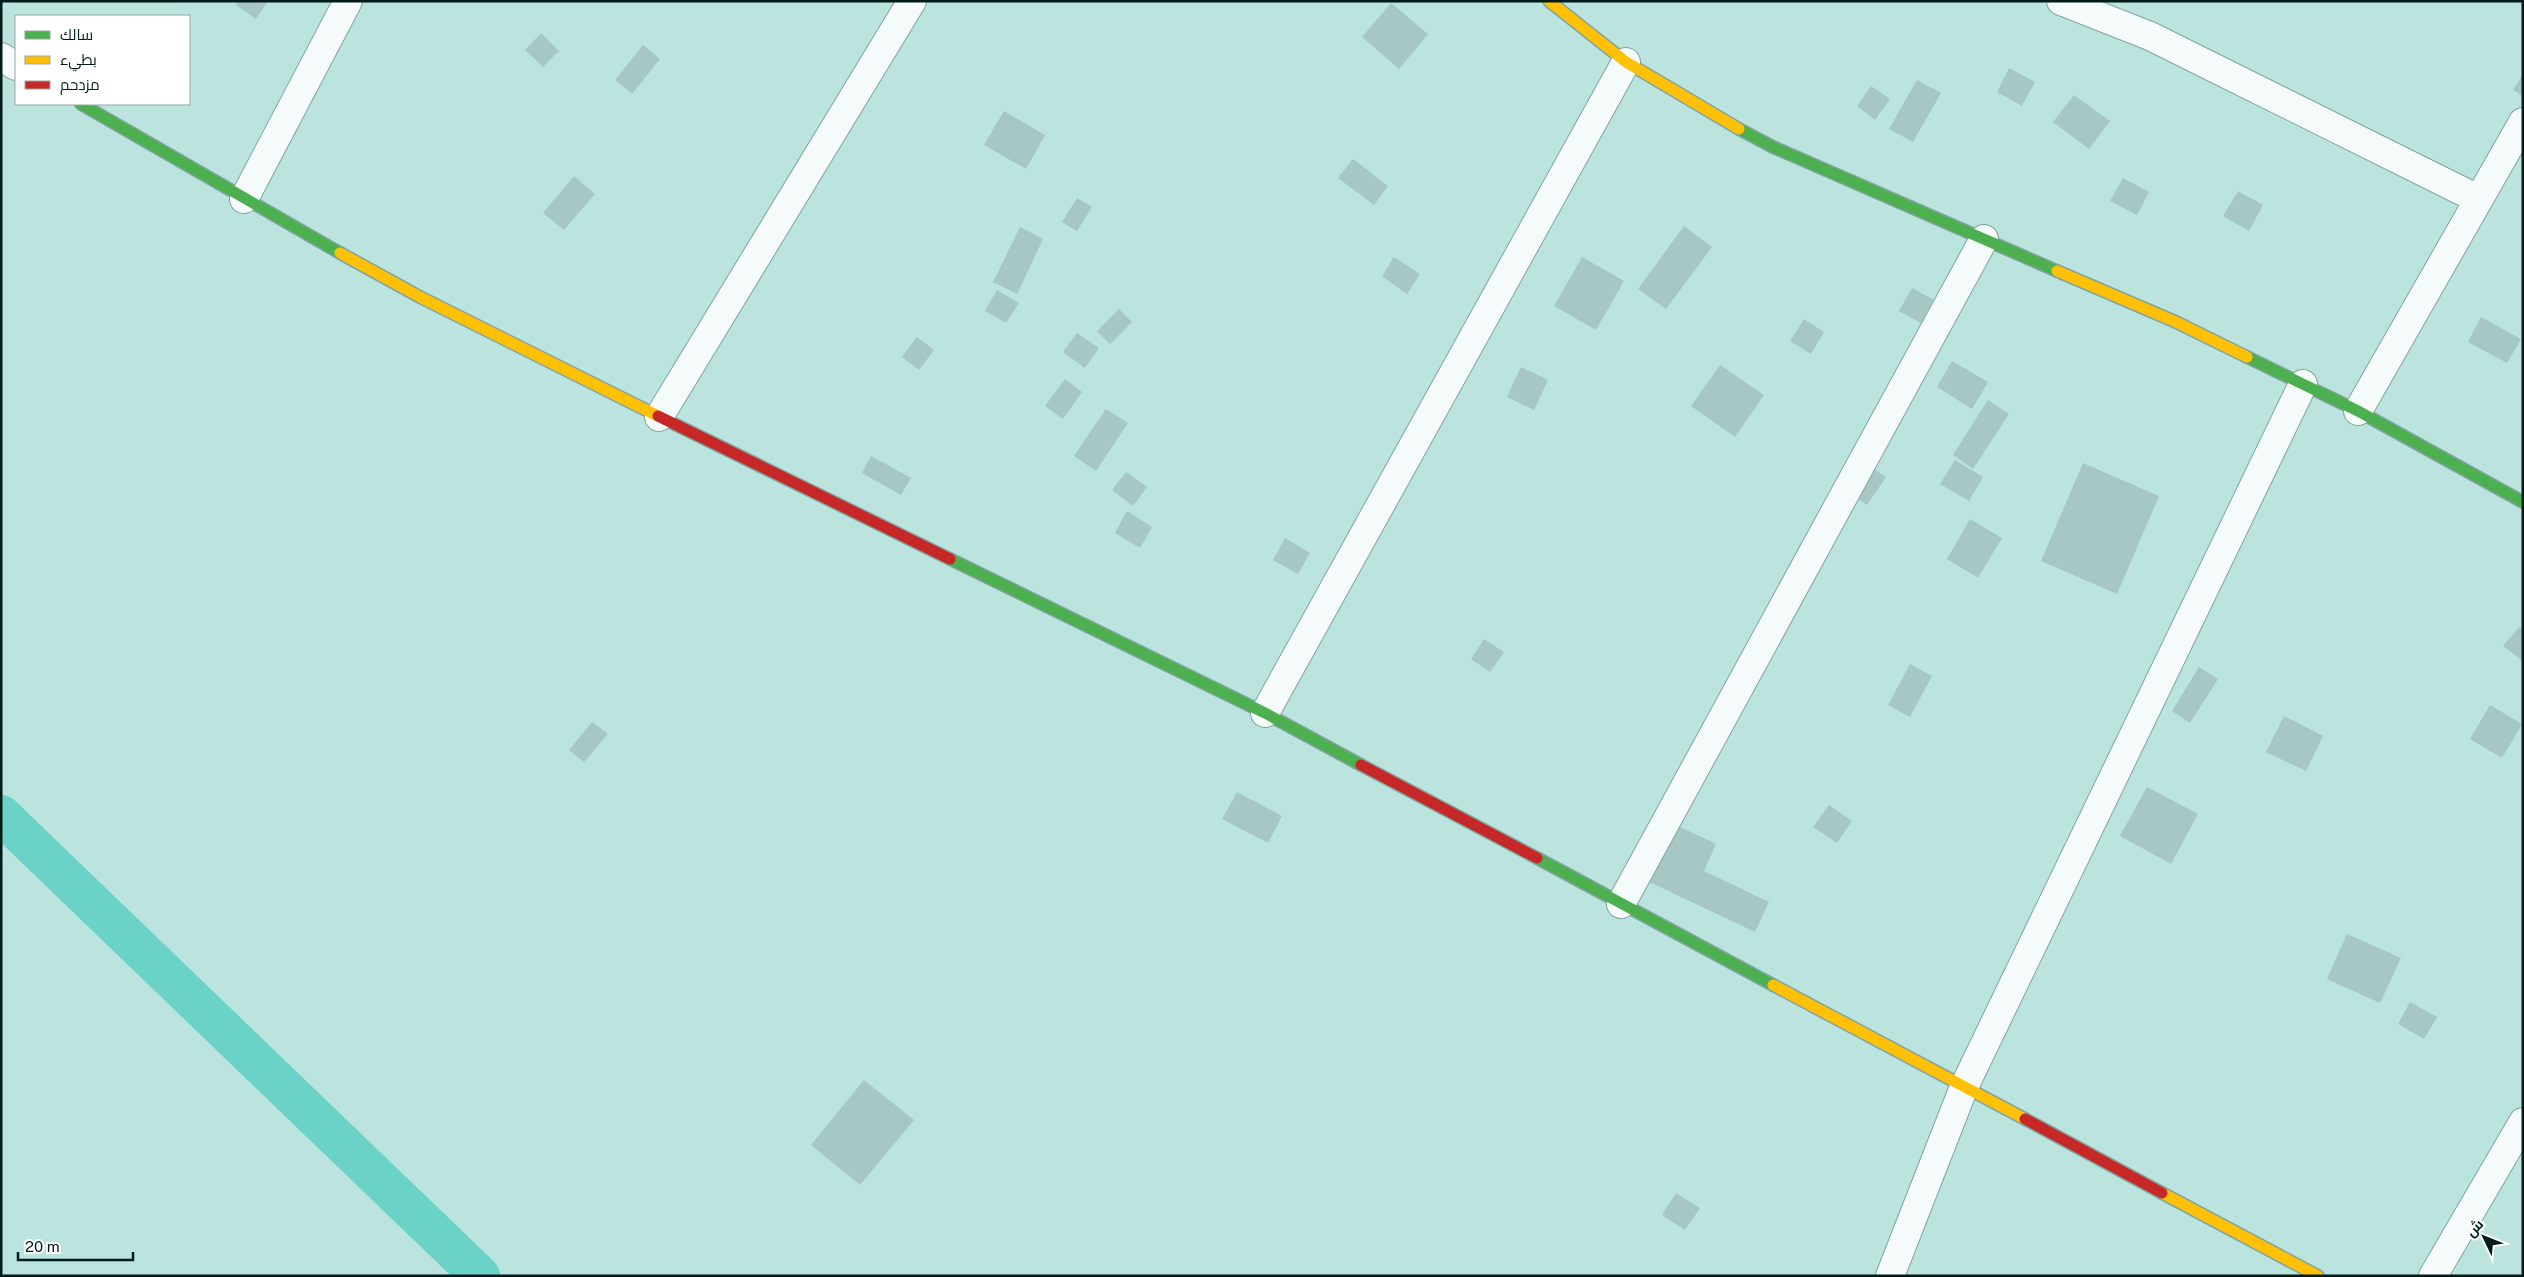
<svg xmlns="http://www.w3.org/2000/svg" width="2524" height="1277" font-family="'Public Sans',Cairo,sans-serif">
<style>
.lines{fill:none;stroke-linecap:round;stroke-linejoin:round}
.canal{stroke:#6ad2c6;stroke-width:40}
.building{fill:#a6c7c3}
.street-casing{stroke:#82a49f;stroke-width:30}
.fast-casing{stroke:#82a49f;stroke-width:14}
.slow-casing{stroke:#82a49f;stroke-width:14}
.jam-casing{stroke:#82a49f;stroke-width:14}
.street{stroke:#f5fbfa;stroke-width:28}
.fast{stroke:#4caf50;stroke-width:11}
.slow{stroke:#ffc107;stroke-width:11}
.jam{stroke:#c62828;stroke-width:11}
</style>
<rect width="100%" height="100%" fill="#bae4dd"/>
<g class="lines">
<path class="canal" d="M1,815L480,1276"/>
</g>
<path class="building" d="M238,1H268L256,19L236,5Z
M1391,3L1428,34L1399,69L1362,37Z
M541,33L559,51L543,67L525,50Z
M643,45L660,59L632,94L615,80Z
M2009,68L2035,82L2022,106L1997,92Z
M2523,74V96L2513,90Z
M1917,80L1941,93L1913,142L1889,129Z
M1871,86L1890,99L1875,120L1857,106Z
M2074,95L2110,121L2089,149L2053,122Z
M1004,111L1045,135L1026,169L984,145Z
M1353,159L1388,186L1374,205L1338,178Z
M574,176L595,194L564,230L543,213Z
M2123,178L2149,192L2137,215L2110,201Z
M2238,191L2263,205L2249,231L2223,216Z
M1077,198L1092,207L1077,231L1062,222Z
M1684,226L1712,247L1666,309L1638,289Z
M1020,227L1043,239L1017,294L993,282Z
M1394,257L1420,274L1407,294L1382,276Z
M1582,257L1624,281L1596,330L1554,306Z
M1912,288L1934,300L1921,323L1899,311Z
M997,290L1019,303L1006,323L985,311Z
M1119,309L1132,322L1110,344L1097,331Z
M2481,317L2521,339L2507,363L2468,342Z
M1804,319L1824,332L1811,354L1790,341Z
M1077,333L1099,348L1085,368L1063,352Z
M917,337L934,350L919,370L902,357Z
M1952,361L1988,382L1972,409L1937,387Z
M1720,365L1764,395L1735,437L1691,406Z
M1521,367L1548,380L1534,410L1507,397Z
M1065,379L1082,392L1063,419L1045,406Z
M1988,400L2009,414L1973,469L1953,455Z
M1106,409L1128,423L1096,471L1074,456Z
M871,456L911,478L901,495L862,473Z
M1955,460L1983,477L1969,501L1940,484Z
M2083,463L2159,496L2117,594L2041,561Z
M1868,465L1886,477L1867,505L1849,493Z
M1126,472L1147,487L1133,506L1112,490Z
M1127,511L1152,527L1140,548L1115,533Z
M1970,519L2002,538L1978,578L1947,559Z
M1285,538L1310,553L1298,574L1273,560Z
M2519,627L2523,630V661L2503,646Z
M1484,639L1504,652L1490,672L1471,659Z
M1910,664L1932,676L1910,717L1888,705Z
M2199,667L2218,679L2190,723L2172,711Z
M2490,705L2522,724L2502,758L2470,739Z
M2284,716L2323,736L2306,771L2266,752Z
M592,722L608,734L584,762L569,750Z
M2147,787L2198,814L2171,864L2120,836Z
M1237,792L1282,816L1268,843L1222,819Z
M1829,805L1852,821L1837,843L1813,827Z
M1672,823L1716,844L1704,871L1769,902L1755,932L1645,880Z
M2347,934L2401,958L2380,1003L2327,979Z
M2410,1002L2437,1017L2424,1039L2398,1024Z
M864,1080L914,1120L860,1185L811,1145Z
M1676,1193L1700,1208L1685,1230L1662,1215Z"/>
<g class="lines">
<g class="street-casing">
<path id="street" d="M2061,1L2150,36L2478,199
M1,57L16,66
M244,199L348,1
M2358,411L2523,122
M659,417L912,1
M1265,713L1626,62
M1621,904L1984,239
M1890,1276L1964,1087L2303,384
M2433,1276L2523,1122"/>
</g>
<g class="fast-casing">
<path id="fast" d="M81,104L340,253
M1739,129L1773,147L2057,271
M2247,357L2358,411L2523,502
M950,559L1265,713L1361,765
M1537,858L1773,985"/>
</g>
<g class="slow-casing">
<path id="slow" d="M1549,1L1626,62L1739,129
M340,253L420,297L658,416
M2057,271L2176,322L2247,357
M1773,985L2025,1119
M2162,1193L2318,1276"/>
</g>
<g class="jam-casing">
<path id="jam" d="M658,416L950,559
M1361,765L1537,858
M2025,1119L2162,1193"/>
</g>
<use href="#street" class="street"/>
<use href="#fast" class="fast"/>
<use href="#slow" class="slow"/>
<use href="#jam" class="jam"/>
</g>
<rect width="2524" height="1277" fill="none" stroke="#001b18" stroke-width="5"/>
<rect x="15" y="15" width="175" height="90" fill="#ffffff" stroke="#99a4a3"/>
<rect x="25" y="31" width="25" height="8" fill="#4caf50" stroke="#99a4a3"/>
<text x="60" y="40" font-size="15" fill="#001b18">سالك</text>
<rect x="25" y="56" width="25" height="8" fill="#ffc107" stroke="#99a4a3"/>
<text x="60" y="65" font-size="15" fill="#001b18">بطيء</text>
<rect x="25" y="81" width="25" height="8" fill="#c62828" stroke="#99a4a3"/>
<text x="60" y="90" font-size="15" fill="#001b18">مزدحم</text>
<g transform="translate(2484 1237) rotate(313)" stroke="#ffffff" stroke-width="4" paint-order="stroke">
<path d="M0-4L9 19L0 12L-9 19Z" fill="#001b18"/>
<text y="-8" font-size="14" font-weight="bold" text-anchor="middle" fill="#001b18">ش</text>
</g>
<path d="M18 1252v8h115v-8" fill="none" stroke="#001b18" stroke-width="2.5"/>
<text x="25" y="1252" font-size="15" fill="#001b18" stroke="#ffffff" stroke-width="4" paint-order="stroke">20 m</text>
</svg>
